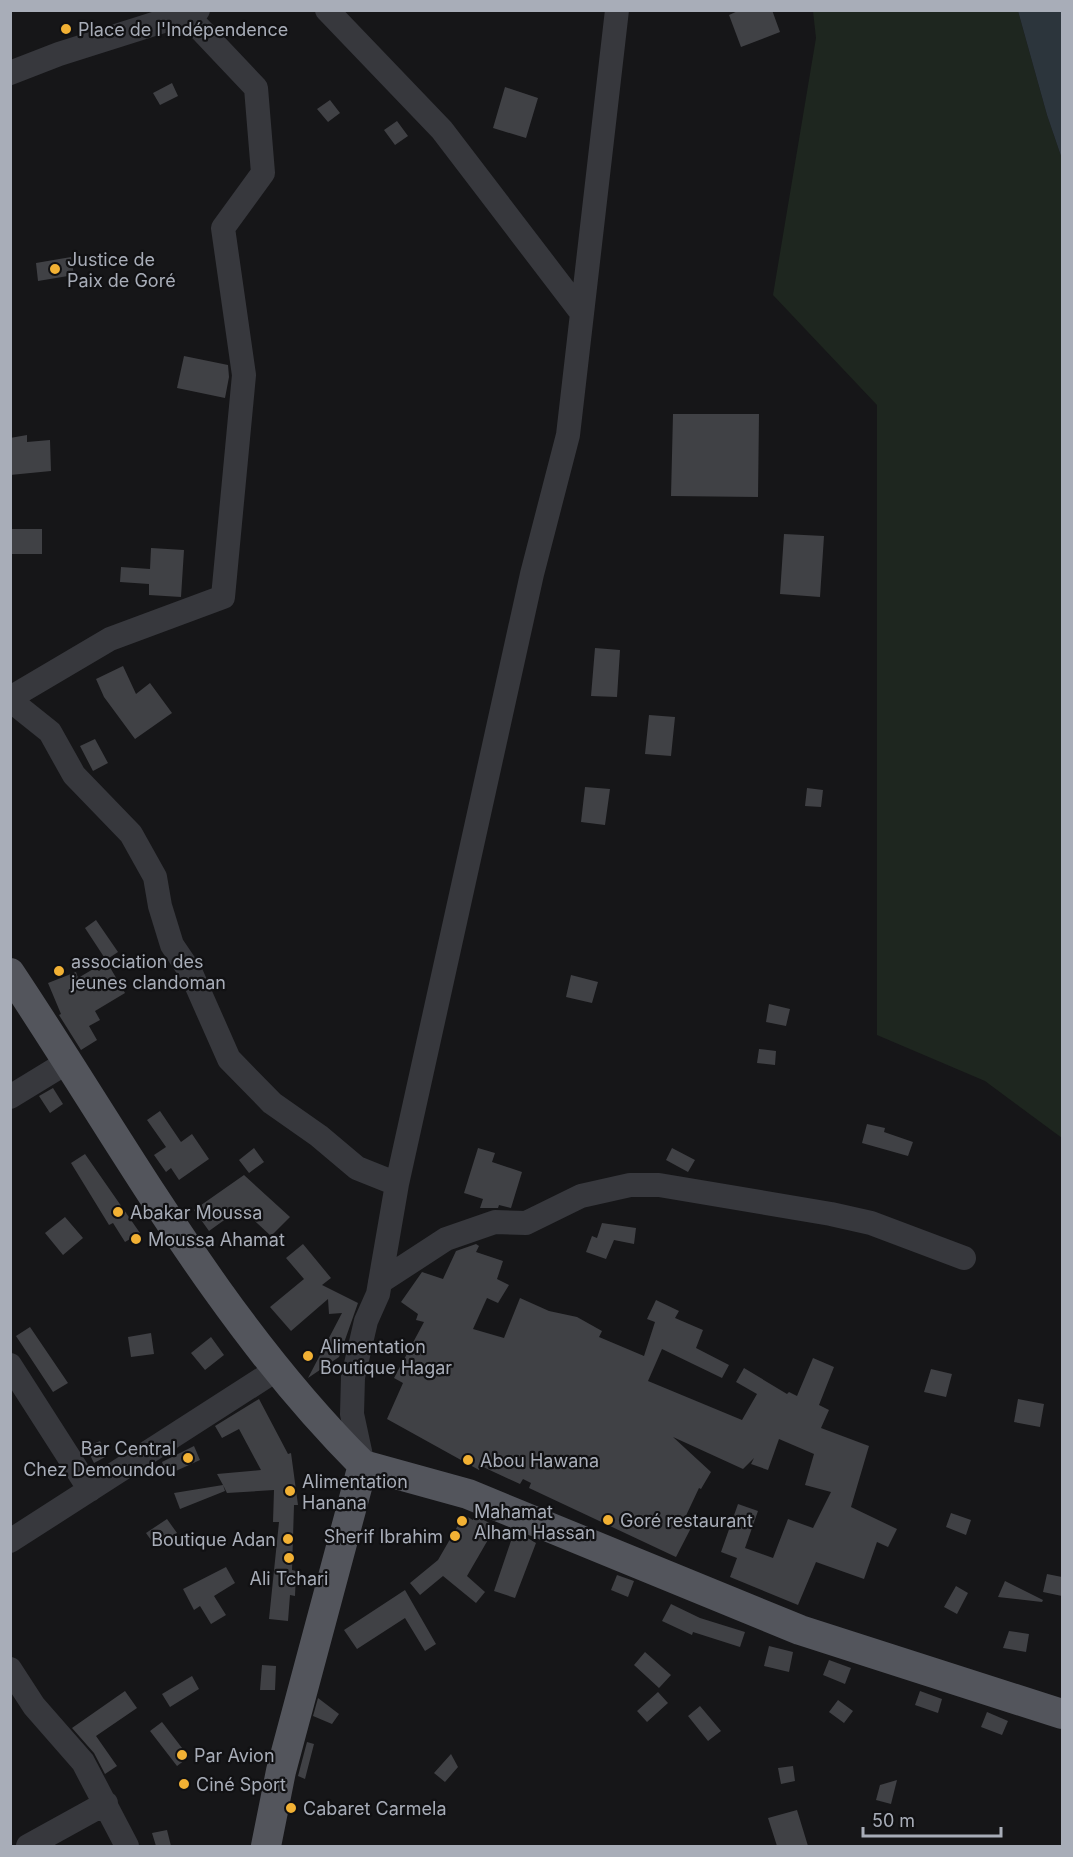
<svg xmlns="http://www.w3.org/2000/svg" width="1073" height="1857" font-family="Inter,sans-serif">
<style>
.green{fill:#1e261f}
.water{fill:#2c353c}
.building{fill:#404145}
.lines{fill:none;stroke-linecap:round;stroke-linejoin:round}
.minor{stroke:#37383d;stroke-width:24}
.major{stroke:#53555c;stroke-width:30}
.poi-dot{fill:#f2b134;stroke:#111113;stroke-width:2}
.labels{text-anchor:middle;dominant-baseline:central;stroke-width:4.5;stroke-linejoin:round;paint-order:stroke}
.poi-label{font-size:18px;fill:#a8adb8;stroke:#111113;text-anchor:start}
</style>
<rect width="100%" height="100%" fill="#161618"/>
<path class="green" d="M813,11H1018L1047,115L1062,159V1138L985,1081L877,1035V405L773,295L816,38Z"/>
<path class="water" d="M1018,11H1062V159L1047,115Z"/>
<path class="building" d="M740,10H772L780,32L741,47L729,15Z
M172,83L178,96L160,105L153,93Z
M505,87L538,98L526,138L493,128Z
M330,100L340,113L328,122L317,109Z
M397,121L408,136L395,145L384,130Z
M71,257L74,275L38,281L36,263Z
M184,356L228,365L229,377L225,398L177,388Z
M673,414H759L758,497L671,496Z
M27,435V442L50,440L51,471L10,475V438Z
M10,529H42V554H10Z
M784,534L824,536L820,597L780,594Z
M151,548L184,550L181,597L149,595V584L120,582L121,567L150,569Z
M595,648L620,650L617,697L591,696Z
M123,666L136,694L150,683L172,713L135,739L104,697L96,679Z
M649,715L675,717L671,756L645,754Z
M95,739L108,763L93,771L80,746Z
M585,787L610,789L605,825L581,822Z
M807,788L823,790L821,807L805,806Z
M96,920L118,952L106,960L85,928Z
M108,964L125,993L95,1011L100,1020L89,1026L97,1040L81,1050L59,1015L61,1014L48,983L76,972L78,978L95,968L99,971Z
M571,975L598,982L592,1003L566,997Z
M769,1004L790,1009L786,1026L766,1022Z
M759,1049L776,1051L775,1065L757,1063Z
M53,1088L63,1104L50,1113L39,1096Z
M160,1111L181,1142L192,1134L209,1159L179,1180L171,1168L166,1172L154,1155L166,1147L147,1120Z
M867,1124L885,1128L884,1132L913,1142L908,1156L862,1143Z
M254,1148L264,1162L249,1173L239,1160Z
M478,1148L495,1153L492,1162L522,1172L511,1208L499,1205L498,1208H480L483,1199L464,1193Z
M672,1148L695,1160L688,1172L666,1160Z
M85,1154L140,1233L125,1242L113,1223L109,1225L71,1163Z
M244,1175L290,1217L271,1236L241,1208L209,1231L194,1210Z
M65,1217L83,1238L63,1255L45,1233Z
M602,1223L636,1228L634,1244L614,1240L606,1259L586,1252L592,1236L597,1238Z
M303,1244L331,1278L322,1285L358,1303L339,1357L308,1378L342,1313L329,1314L328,1299L291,1331L270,1307L304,1279L286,1258Z
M476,1244L479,1246L476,1252L503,1261L497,1279L509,1285L498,1303L487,1298L473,1329L504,1338L520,1298L549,1311L577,1317L602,1331L599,1337L644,1356L655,1322L647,1319L656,1300L679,1311L675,1318L703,1330L696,1348L729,1365L722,1378L662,1349L648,1381L742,1420L757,1394L736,1382L744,1368L787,1394L789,1392L797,1396L813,1358L834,1367L819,1405L829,1410L821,1428L869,1446L851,1507L897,1529L888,1547L877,1542L864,1579L816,1562L798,1605L730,1577L737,1558L721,1552L738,1504L758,1511L745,1548L773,1558L788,1519L813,1528L831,1492L805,1485L814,1454L779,1439L768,1470L751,1464L754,1458L743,1469L673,1437L711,1472L701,1489L699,1488L683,1522L692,1526L676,1557L529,1488L531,1483L523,1479L520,1484L481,1466L479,1470L387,1419L403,1383L394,1378L424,1322L416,1320L418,1314L401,1302L422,1272L443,1279L456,1251Z
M30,1327L68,1383L53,1392L16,1336Z
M151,1333L154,1354L131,1357L128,1337Z
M211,1337L224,1355L205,1370L191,1353Z
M931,1369L952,1374L946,1397L924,1392Z
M259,1399L288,1454L291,1453L298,1505H294L292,1570L296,1571L295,1596L290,1595L288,1621L269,1619L279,1522H273L274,1490L227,1493L223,1485L225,1491L180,1509L174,1493L223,1485L217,1474L261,1470L239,1429L222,1438L215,1426Z
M1018,1399L1044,1404L1040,1427L1014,1422Z
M100,1441L107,1456L94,1463L86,1447Z
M194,1446L200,1460L167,1475L162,1462Z
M951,1513L971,1520L966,1535L946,1527Z
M464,1515L473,1520L475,1516L496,1526L467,1576L485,1592L476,1603L443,1576L420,1595L410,1583L438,1560Z
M167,1519L177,1533L156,1547L146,1533Z
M519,1533L536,1543L515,1598L494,1591L513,1535L517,1537Z
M226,1567L235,1583L214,1596L226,1615L211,1624L200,1606L194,1610L183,1589Z
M1047,1574L1062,1577V1596L1043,1592Z
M617,1575L634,1581L628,1597L611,1590Z
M1005,1581L1043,1600L1042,1602L998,1597Z
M956,1586L968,1593L957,1614L944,1607Z
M405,1590L436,1644L425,1651L405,1618L357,1649L344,1630Z
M671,1604L700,1618L745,1632L740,1647L693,1632L692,1635L662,1621Z
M1009,1631L1029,1634L1026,1652L1003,1648Z
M769,1646L793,1652L789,1672L764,1666Z
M645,1652L671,1675L659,1688L634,1665Z
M829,1660L851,1668L845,1684L823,1675Z
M262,1665L276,1666L275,1690H260Z
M192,1676L199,1689L170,1707L162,1694Z
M125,1691L137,1708L96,1736L117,1766L105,1774L94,1753L72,1728Z
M920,1691L942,1699L938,1713L915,1705Z
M658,1692L668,1703L647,1722L637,1711Z
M318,1698L339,1714L332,1724L313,1716Z
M838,1700L853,1711L844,1723L829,1712Z
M700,1706L721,1731L708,1741L688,1716Z
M987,1712L1008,1721L1002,1735L981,1727Z
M162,1722L189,1757L177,1766L150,1731Z
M307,1742L314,1744L305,1779L298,1776Z
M451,1754L458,1767L445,1782L434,1773Z
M793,1766L795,1781L781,1784L778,1768Z
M897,1780L891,1804L876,1800L880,1785Z
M797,1810L808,1846H777L768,1818Z
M167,1830L171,1846H156L152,1833Z"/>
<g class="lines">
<path class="minor" d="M327,10L442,130L581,312
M10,73L59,54L198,10
M10,698L110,639L223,597L244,375L223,228L263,173L256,88L186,14
M10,700L50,732L74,775L131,834L155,877L160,906L172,945L191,973L229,1059L272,1103L319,1136L357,1168L397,1184
M10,1097L69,1061
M380,1282L446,1239L495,1222L526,1223L581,1196L630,1185H659L831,1214L871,1223L964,1258
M10,1365L90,1490
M363,1465L352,1414L353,1377L366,1321L378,1294L397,1184L532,574L568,435L617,10
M10,1541L276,1370
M10,1669L34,1706L83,1762L127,1846
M28,1846L106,1803"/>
<path class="major" d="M10,973C122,1141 219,1322 363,1465L281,1771L266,1846
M363,1465L468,1494L800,1630L1062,1714"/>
</g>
<g class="poi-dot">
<circle cx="66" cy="29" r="6"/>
<circle cx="55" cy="269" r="6"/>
<circle cx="59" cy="971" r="6"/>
<circle cx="118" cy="1212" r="6"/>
<circle cx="136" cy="1239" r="6"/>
<circle cx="308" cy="1356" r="6"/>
<circle cx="188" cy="1458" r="6"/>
<circle cx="468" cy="1460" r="6"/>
<circle cx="290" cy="1491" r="6"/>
<circle cx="608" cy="1520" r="6"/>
<circle cx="462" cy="1521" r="6"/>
<circle cx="455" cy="1536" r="6"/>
<circle cx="288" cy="1539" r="6"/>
<circle cx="289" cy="1558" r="6"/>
<circle cx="182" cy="1755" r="6"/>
<circle cx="184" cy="1784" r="6"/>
<circle cx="291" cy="1808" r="6"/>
</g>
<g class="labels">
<g class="poi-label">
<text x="78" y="29">Place de l'Indépendence</text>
<text x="67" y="259">Justice de<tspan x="67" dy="21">Paix de Goré</tspan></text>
<text x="71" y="961">association des<tspan x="71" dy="21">jeunes clandoman</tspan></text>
<text x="130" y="1212">Abakar Moussa</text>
<text x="148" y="1239">Moussa Ahamat</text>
<text x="320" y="1346">Alimentation<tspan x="320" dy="21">Boutique Hagar</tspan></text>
<text x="176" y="1448" text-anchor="end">Bar Central<tspan x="176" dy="21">Chez Demoundou</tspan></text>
<text x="480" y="1460">Abou Hawana</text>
<text x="302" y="1481">Alimentation<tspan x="302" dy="21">Hanana</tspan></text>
<text x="474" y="1511">Mahamat<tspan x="474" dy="21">Alham Hassan</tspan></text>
<text x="620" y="1520">Goré restaurant</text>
<text x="443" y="1536" text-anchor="end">Sherif Ibrahim</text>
<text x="276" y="1539" text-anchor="end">Boutique Adan</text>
<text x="289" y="1578" text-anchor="middle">Ali Tchari</text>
<text x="194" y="1755">Par Avion</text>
<text x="196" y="1784">Ciné Sport</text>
<text x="303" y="1808">Cabaret Carmela</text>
</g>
</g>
<rect width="1073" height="1857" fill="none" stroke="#a8adb8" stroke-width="24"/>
<path d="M863 1827v9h138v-9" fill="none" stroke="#a8adb8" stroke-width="3"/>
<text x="872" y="1827" font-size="18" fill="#a8adb8" stroke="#111113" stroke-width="4.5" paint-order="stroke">50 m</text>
</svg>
